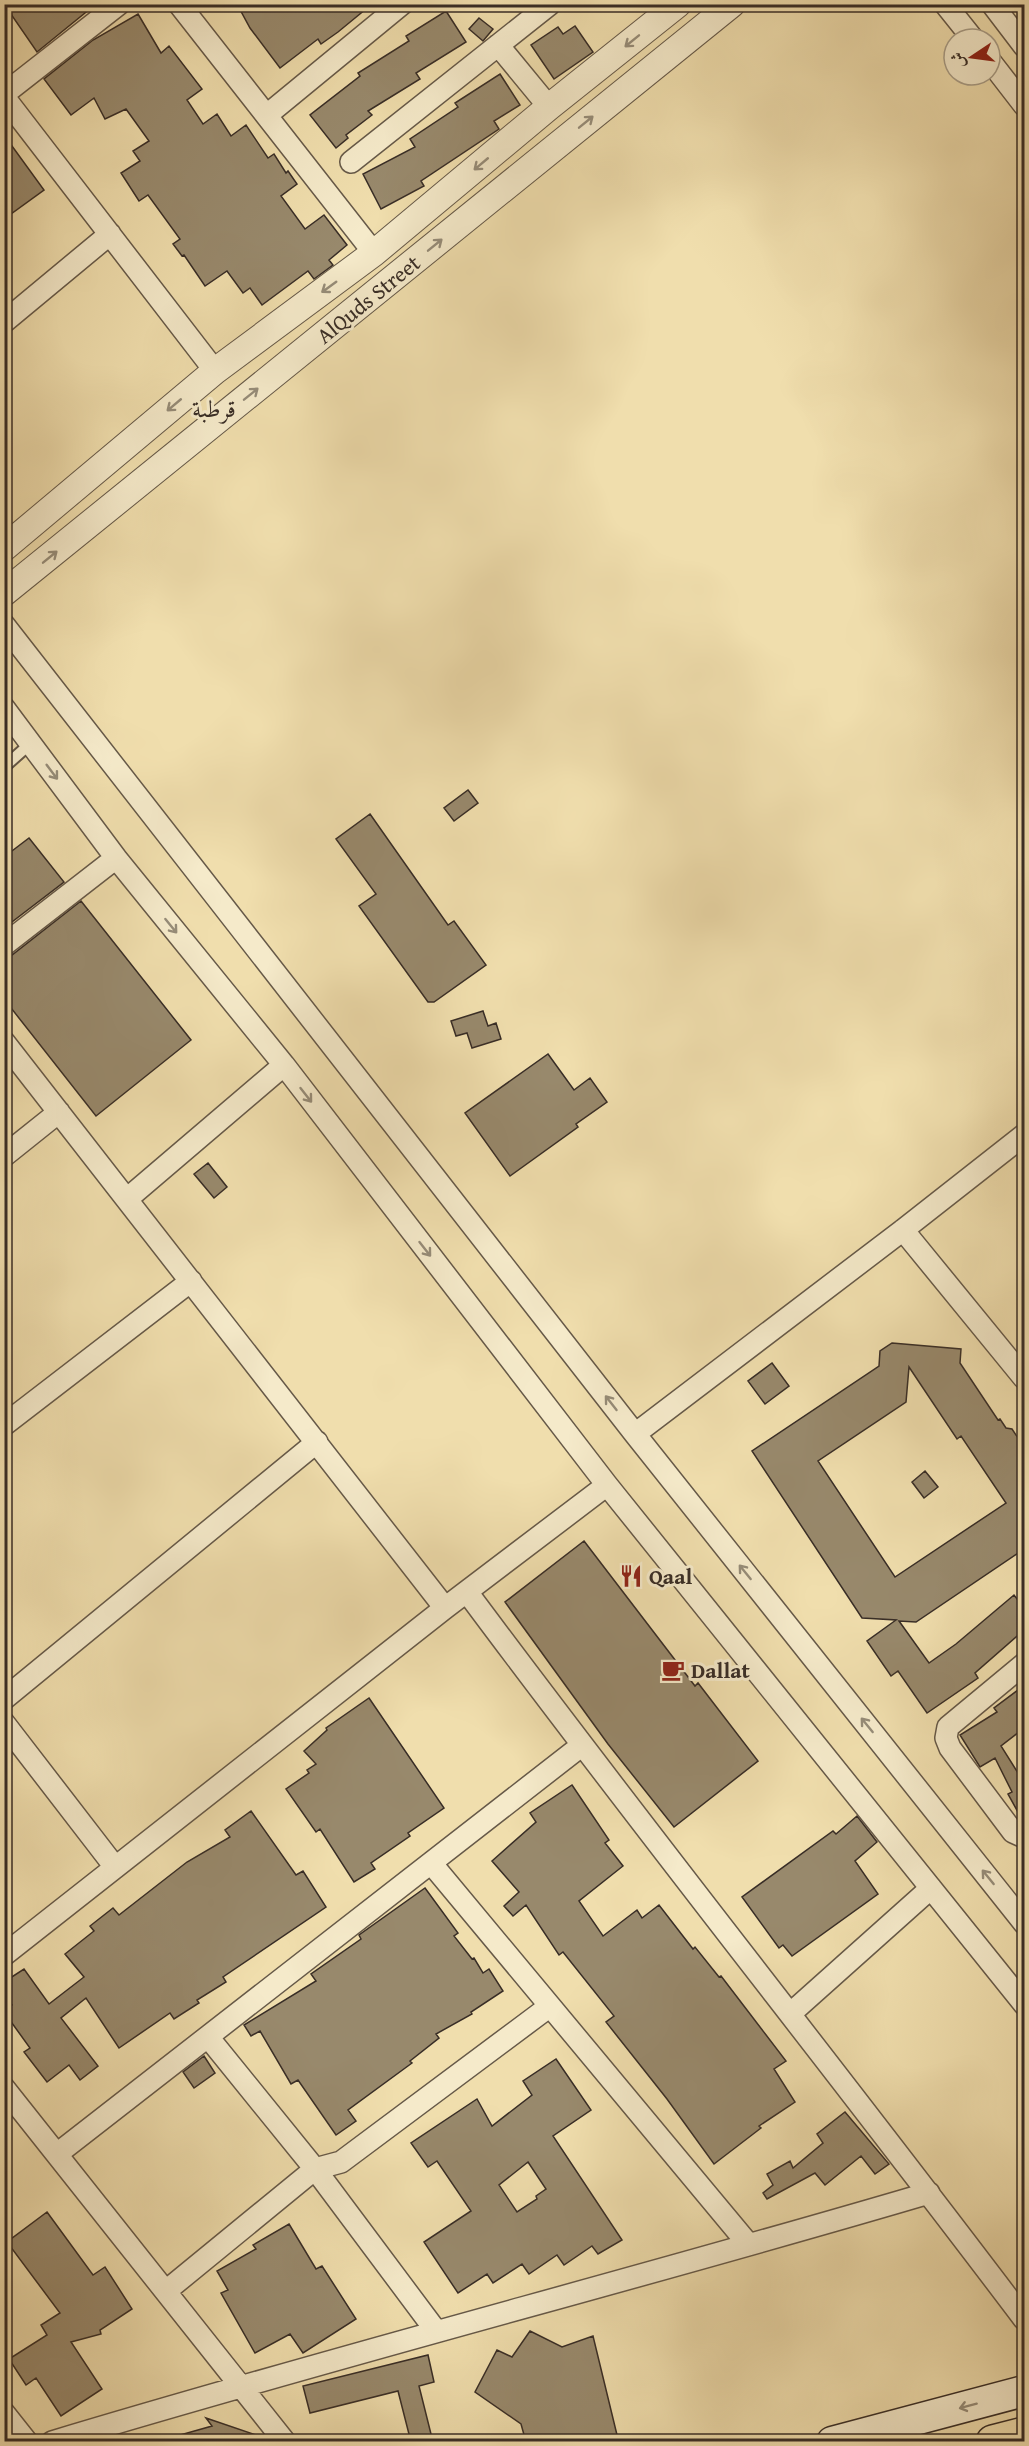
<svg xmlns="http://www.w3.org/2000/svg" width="1029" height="2446" font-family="'Gentium Book Plus',Amiri,serif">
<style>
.building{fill:#98896c;stroke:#382d26;stroke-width:1.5;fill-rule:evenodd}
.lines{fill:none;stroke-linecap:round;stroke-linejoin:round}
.service-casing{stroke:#665948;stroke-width:14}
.minor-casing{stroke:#665948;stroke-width:24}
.tertiary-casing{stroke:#665948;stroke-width:28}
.secondary-casing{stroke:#382d26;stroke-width:33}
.primary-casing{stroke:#382d26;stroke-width:36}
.service{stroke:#f5eaca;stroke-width:10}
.minor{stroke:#f5eaca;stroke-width:21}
.tertiary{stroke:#f5eaca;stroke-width:26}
.secondary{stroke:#f5eaca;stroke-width:30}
.primary{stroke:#f0dead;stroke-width:33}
.oneway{stroke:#968c78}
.labels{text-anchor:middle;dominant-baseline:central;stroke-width:6;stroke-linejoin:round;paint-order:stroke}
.street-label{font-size:22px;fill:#382d26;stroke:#f5eaca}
.poi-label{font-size:22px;font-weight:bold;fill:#382d26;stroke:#f5eaca;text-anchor:start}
.neighbourhood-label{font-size:24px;fill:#382d26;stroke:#f5eaca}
</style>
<rect width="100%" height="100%" fill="#f0dead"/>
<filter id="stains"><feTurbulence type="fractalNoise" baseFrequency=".00333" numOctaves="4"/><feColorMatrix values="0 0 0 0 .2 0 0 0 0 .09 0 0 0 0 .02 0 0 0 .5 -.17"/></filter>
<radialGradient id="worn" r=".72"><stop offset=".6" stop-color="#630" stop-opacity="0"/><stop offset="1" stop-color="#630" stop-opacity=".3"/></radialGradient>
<path class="building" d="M4,4H96L37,52Z
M237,4H372L338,32L321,44L318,39L280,68L250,28Z
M446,11L466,42L416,73L420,79L368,111L372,115L346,135L348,138L336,148L310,115L360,76L358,73L409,41L406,36Z
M138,14L161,53L169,46L202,89L187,100L203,124L217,114L231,136L246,125L268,158L274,154L286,173L288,171L297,184L281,196L305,229L324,215L347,245L329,260L333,265L314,279L308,271L262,305L250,288L243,293L227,271L205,286L184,255L182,256L173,244L180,239L148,195L139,201L121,173L140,161L133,151L149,141L126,109L105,119L94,98L71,115L44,79L93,40Z
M479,18L493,29L483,41L469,29Z
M575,26L593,52L554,79L531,45L558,27L563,34Z
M500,74L520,105L494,121L499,129L421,181L424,186L381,209L363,174L415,147L410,139L458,107L455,103Z
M4,135L44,190L4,219Z
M468,790L478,803L454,821L444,808Z
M370,814L448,925L454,921L486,965L434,1002H428L359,906L376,894L336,839Z
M29,838L64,882L4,928V857Z
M81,901L191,1040L96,1116L4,999V958L12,955Z
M483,1011L488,1026L496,1023L501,1039L472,1048L467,1033L456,1036L451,1021Z
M548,1054L574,1090L590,1078L607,1102L576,1124L578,1127L510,1176L465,1113Z
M208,1163L227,1187L214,1198L194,1174Z
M892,1343L961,1349L960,1363L998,1420L1000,1419L1006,1428L1012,1429L1024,1447V1549L916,1622L899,1621L929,1663L956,1644L1014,1595L1024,1608V1630L975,1673L978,1678L927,1713L898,1671L891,1676L867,1641L896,1620L862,1618L752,1451L879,1366L880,1351ZM909,1367L957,1439L961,1436L1006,1503L895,1577L818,1461L906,1402Z
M772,1363L789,1386L765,1404L748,1381Z
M925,1471L938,1487L924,1498L912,1482Z
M584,1541L695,1686L698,1683L758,1761L674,1827L608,1744L505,1602Z
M1018,1690L1024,1698V1728L1001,1746L1018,1773L1024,1770V1823L1008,1794L1012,1792L995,1758L980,1767L960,1735L997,1712L994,1708Z
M369,1698L444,1808L408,1833L410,1836L371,1863L375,1869L354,1882L320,1829L316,1832L286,1789L309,1773L307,1770L316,1764L304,1751L327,1730L326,1728Z
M572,1785L609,1840L605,1843L623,1866L579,1901L603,1936L637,1910L642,1918L659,1905L693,1949L695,1947L719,1977L721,1976L786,2061L774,2069L795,2102L759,2126L761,2128L714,2164L667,2099L606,2022L614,2016L563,1952L559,1955L526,1905L513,1916L504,1906L519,1892L492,1861L536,1822L530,1813Z
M251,1811L296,1875L303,1871L326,1907L223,1977L226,1982L197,2000L199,2003L174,2019L170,2013L119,2048L86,1998L61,2018L98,2066L80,2080L69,2065L47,2082L24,2052L30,2048L4,2012L12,2005L4,1994V1982L24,1969L49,2004L84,1977L65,1954L94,1931L90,1926L113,1908L119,1915L187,1862L230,1837L225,1830Z
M857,1816L877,1842L855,1861L878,1894L792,1956L783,1945L779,1948L742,1897L833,1831L836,1834Z
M425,1888L458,1933L454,1936L472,1959L474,1958L483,1973L489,1969L503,1991L471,2012L472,2014L436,2034L439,2038L410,2061L412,2063L348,2110L356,2121L336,2135L298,2080L291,2084L260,2031L251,2036L244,2025L316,1981L311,1974L361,1939L359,1935Z
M204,2056L215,2073L194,2088L183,2072Z
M556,2059L591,2110L553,2136L622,2240L598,2254L592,2246L564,2265L557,2255L529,2274L522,2264L493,2283L487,2274L458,2293L424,2242L471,2211L437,2161L428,2167L411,2143L477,2099L492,2126L532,2095L523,2081ZM528,2162L546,2189L536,2196L537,2199L517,2212L499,2185Z
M845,2112L889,2164L875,2174L861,2156L825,2185L815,2173L767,2199L763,2193L773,2185L767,2174L790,2161L793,2168L823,2143L817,2134Z
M47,2212L93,2275L105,2267L132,2309L100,2330L101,2334L71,2342L102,2389L61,2416L36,2378L26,2385L9,2359L47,2335L41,2325L60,2313L7,2242Z
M289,2224L316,2269L322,2266L356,2319L303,2353L290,2334L255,2353L221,2293L228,2290L217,2271L256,2249L253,2245Z
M530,2331L562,2347L593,2336L618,2439L609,2442H526L521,2424L475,2392L497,2350L512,2357Z
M428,2355L434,2382L419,2386L433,2442H411L398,2391L310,2413L303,2386Z
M206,2418L265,2438L267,2442H225L223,2439L209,2442H174L173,2437L212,2426Z"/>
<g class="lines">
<g class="service-casing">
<path id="service" d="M4,767L31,743"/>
</g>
<g class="minor-casing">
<path id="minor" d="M179,4L374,253
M945,4L973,39
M992,4L1024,46
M498,45L549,107
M990,61L1024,105
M4,94L119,4
M4,97L215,371
M267,115L402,4
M351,162L550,4
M4,322L110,234
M4,625L635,1434L1024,1923
M4,708L116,858L284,1065L607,1485L1024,2004
M4,945L116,858
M4,1042L445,1608
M4,1156L59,1112
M127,1199L284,1065
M903,1230L1024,1378
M4,1425L191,1281
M635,1434L903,1230L1024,1135
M467,1592C649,1837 840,2075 1024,2319
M1024,1664L948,1727L946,1738L950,1748L1013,1832L1024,1837
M4,1699L317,1442
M4,1723L115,1867
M431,1863L749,2245
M4,1955L445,1608L607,1485
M790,2014L931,1888
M208,2037L315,2169L341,2162L550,2006
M4,2088L285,2442
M57,2154L581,1746
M166,2291L315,2169L436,2331
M4,2413L27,2442
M52,2442C343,2354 638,2279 929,2193"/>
</g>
<g class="tertiary-casing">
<path id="tertiary" d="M4,548L215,371L374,253L549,107L678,4
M4,593L732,4"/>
</g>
<g class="secondary-casing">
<path id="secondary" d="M832,2442L1024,2391"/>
</g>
<g class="primary-casing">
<path id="primary" d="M993,2442L1024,2434"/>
</g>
<use href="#service" class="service"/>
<use href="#minor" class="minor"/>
<use href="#tertiary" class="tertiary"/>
<use href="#secondary" class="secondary"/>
<use href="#primary" class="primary"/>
</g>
<defs><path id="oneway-shaft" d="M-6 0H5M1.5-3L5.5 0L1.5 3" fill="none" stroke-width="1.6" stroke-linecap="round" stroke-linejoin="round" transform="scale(1.5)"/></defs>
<g class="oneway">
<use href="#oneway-shaft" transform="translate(632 41) rotate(141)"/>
<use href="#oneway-shaft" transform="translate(586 122) rotate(-39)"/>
<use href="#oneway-shaft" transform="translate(481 164) rotate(140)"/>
<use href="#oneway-shaft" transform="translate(435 245) rotate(-39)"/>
<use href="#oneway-shaft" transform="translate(329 287) rotate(144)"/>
<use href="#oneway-shaft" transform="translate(251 394) rotate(-39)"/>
<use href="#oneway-shaft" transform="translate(174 405) rotate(140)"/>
<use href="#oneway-shaft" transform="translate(50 557) rotate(-39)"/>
<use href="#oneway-shaft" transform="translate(52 772) rotate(53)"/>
<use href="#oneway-shaft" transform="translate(171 926) rotate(51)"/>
<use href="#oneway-shaft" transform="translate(306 1095) rotate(52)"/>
<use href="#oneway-shaft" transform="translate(425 1249) rotate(52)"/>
<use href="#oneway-shaft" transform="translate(611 1403) rotate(-128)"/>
<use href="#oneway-shaft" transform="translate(745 1572) rotate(-129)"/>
<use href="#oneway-shaft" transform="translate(867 1725) rotate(-129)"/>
<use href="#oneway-shaft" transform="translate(988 1877) rotate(-129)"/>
<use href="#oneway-shaft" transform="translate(968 2406) rotate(165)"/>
</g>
<defs>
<g id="restaurant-bare" transform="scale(1.8)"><path d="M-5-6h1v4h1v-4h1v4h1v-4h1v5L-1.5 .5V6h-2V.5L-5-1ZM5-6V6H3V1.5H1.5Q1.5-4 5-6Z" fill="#8f2418" stroke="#f5eaca" stroke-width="2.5" paint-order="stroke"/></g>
<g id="cafe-bare" transform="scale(1.8)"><path d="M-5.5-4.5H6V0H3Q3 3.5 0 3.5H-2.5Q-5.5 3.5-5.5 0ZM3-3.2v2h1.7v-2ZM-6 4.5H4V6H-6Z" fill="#8f2418" stroke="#f5eaca" stroke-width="2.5" paint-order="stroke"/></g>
</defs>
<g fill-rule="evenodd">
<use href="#restaurant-bare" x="631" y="1576"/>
<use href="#cafe-bare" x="673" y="1670"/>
</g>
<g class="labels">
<g class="street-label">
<text transform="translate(368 299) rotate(-39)">AlQuds Street</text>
</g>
<g class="poi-label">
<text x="649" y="1576">Qaal</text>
<text x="691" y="1670">Dallat</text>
</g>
<g class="neighbourhood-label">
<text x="214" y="408">قرطبة</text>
</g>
</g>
<rect width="1029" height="2446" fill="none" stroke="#f0dead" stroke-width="24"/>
<rect x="6" y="6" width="1017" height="2434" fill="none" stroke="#382d26" stroke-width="3"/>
<rect x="12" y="12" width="1005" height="2422" fill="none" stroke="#382d26" stroke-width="1.5"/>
<g transform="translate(972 57) rotate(257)"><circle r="28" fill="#f5eaca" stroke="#a99e88" stroke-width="1.5"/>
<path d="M0-4.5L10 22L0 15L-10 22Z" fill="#8f2418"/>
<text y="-9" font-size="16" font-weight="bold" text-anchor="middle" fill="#382d26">ش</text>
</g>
<rect width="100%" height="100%" filter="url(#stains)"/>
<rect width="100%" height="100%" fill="url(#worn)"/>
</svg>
